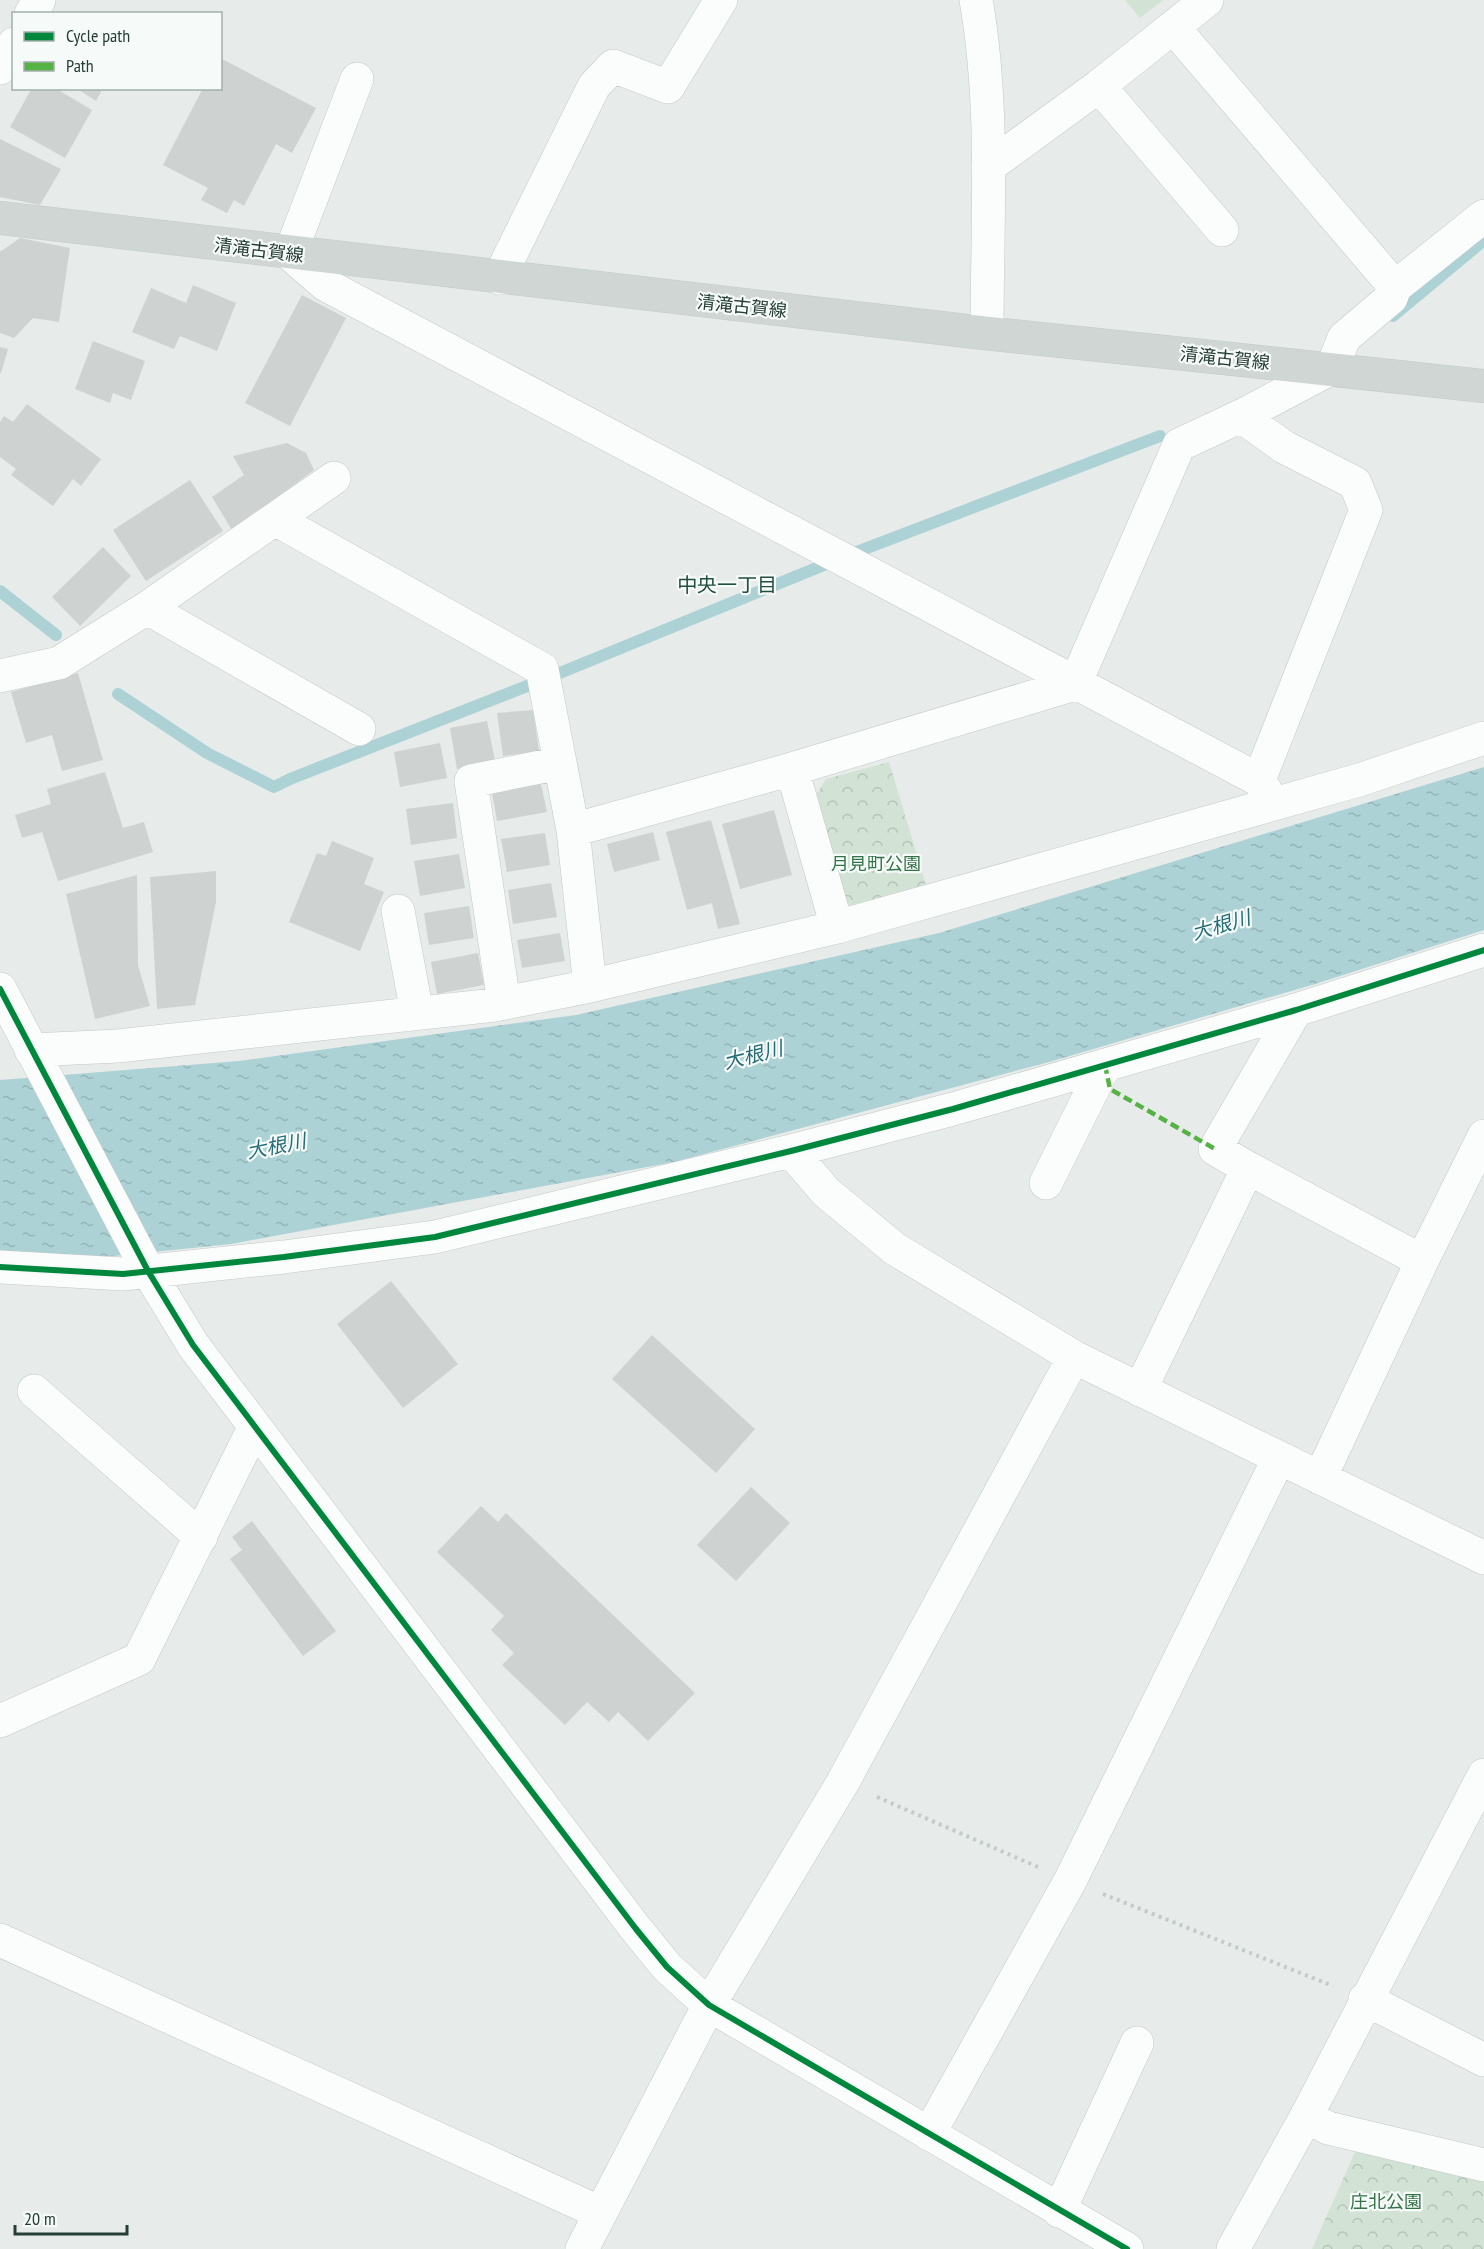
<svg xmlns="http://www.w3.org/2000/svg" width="1484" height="2249" font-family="'PT Sans Narrow','Noto Sans JP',sans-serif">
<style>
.park{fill:url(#park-crowns)}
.garden{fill:#d2e3d6}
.water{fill:url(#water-ripples)}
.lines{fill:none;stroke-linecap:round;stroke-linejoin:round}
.stream{stroke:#acd2d6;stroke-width:12}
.building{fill:#ced3d1}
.minor-casing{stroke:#c4c8c6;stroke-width:34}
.major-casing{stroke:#c2cac7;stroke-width:34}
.path{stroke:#c2cbc7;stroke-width:4;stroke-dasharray:3 4.5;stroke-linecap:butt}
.minor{stroke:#fbfcfc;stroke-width:33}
.major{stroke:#d0d6d4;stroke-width:33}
.quiet{stroke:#55b346;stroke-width:4.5;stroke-dasharray:9 4.5;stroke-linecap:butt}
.cycleway-casing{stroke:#f6faf8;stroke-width:10}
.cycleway{stroke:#00873e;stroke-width:6}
.labels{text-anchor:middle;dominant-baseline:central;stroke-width:4.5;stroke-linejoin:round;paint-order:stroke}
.street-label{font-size:18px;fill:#253e36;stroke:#f6faf8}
.park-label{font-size:18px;fill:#327347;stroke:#f6faf8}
.neighbourhood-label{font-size:20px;fill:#224f42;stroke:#f6faf8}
.water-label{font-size:20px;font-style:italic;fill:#236d77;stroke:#f6faf8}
</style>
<defs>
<pattern id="park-crowns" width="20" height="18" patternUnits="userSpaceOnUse" patternTransform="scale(1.5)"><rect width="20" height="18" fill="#d2e3d6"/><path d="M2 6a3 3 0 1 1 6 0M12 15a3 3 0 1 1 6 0" fill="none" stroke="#b4c4b8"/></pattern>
<pattern id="water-ripples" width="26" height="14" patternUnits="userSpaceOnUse" patternTransform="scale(1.5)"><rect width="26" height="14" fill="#acd2d6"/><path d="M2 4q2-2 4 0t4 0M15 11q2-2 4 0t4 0" fill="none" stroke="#94b5b8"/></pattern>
</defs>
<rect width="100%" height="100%" fill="#e7ebe9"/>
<path class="park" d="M889,762L929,895L861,912L841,900L816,795L826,779Z
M1358,2145L1484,2176V2249H1312Z"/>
<path class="garden" d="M1125,0H1163L1140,18Z"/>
<path class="water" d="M1484,767V930L1315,984L1049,1062L674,1162L231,1244L95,1258L0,1256V1080L239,1061L576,1015L939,933Z"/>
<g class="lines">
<path class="stream" d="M1393,316L1484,240
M0,591L56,635
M118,694L207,753L274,787L290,779L550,677L846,556L1160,436"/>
</g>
<path class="building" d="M220,58L316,108L292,153L276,144L244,206L234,200L227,213L201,200L208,188L163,165L203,88H220Z
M32,88H55L92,110L65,158L10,127Z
M76,88H103L96,101Z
M0,139L61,169L40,205L0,197Z
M20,238L70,248L59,322L33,318L14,338L0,333V252Z
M193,285L236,303L217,351L180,336L174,349L132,332L151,288L186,303Z
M302,295L346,318L290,426L245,403Z
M93,341L145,361L131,400L113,393L110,403L75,389Z
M0,347L8,349L1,373H0Z
M27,404L101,459L81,486L73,479L53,506L11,475L16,469L0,457V422L4,416L13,422Z
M287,443L306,453L314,470L232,530L212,497L244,475L233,456Z
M190,480L223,531L146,581L113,530Z
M103,547L131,576L80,626L52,597Z
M78,673L103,760L62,771L52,735L26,743L11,692Z
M533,710L539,751L503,756L497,713Z
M487,721L495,761L457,769L450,728Z
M440,743L447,778L400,787L394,752Z
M105,772L123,828L144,822L153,852L58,881L42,832L22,838L15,815L51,804L47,789Z
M541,784L547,812L497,821L492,793Z
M453,803L457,838L411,845L406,809Z
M774,810L792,875L740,889L722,824Z
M711,820L740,924L718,929L712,903L687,910L666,832Z
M653,832L660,860L614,872L607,844Z
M545,833L550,865L507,872L501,839Z
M332,841L374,858L364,884L384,892L360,951L289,922L317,853L326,856Z
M459,854L465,888L420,896L414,861Z
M216,871V902L195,1005L157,1009L150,877Z
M137,875L138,965L150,1006L95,1019L66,894Z
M551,883L557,917L513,924L508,890Z
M469,906L474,938L429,945L424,913Z
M560,933L565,961L522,968L517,940Z
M478,953L484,985L437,994L431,962Z
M391,1281L458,1364L403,1408L337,1324Z
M652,1335L755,1429L716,1473L612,1379Z
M751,1487L790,1523L736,1581L697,1545Z
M481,1506L498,1522L506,1513L695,1693L648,1741L618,1712L609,1722L587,1702L565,1725L502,1665L514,1653L491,1630L504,1616L437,1552Z
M252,1521L336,1631L303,1656L230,1559L242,1550L232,1537Z"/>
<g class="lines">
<g class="minor-casing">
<path id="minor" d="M976,0C995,107 987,225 987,333
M31,14L39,0
M1173,27L1395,287
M0,68L14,44
M357,79L290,254L326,285L1259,780
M1099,86L1222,230
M988,167L1099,86L1207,0
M499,278L594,86L613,66L668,87L721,0
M1241,416L1284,447L1355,483L1366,510L1259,780L1271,800
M275,519L334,478
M147,608L359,729
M0,676L59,663L147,608L275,519L542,669L573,830L590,986
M792,769L837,927
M573,830L792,769L1075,684L1179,445L1241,416L1332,368L1344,338L1391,298L1395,287L1484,216
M398,911L417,1013
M0,989L148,1271L193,1345L636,1929L667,1967L709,2005L1127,2249
M504,1003L471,781L560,763
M1296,1010L1215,1149L1248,1168L1422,1261
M31,1050L118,1046L495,1005L590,986L837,927L1359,780L1484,738
M791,1151L826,1192L895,1249L1074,1357L1484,1558
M1046,1183L1105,1065
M0,1267L123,1274L284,1257L435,1237L791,1151L953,1109L1296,1010L1484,950
M1140,1390L1248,1168
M34,1391L201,1537
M1320,1478L1422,1261L1484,1136
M0,1721L139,1659L254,1428
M0,1940L601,2213
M1365,1999L1484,2060
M1307,2115L1328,2128L1484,2165
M929,2134L1070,1881L1279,1458
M1059,2211L1137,2043
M582,2249L709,2005L843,1782L1074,1357
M1233,2249L1307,2115L1484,1775"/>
</g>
<g class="major-casing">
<path id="major" d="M0,218C328,258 656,297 984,333C1151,351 1317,367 1484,386"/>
</g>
<path class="path" d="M877,1797L1038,1867
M1103,1894L1333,1986"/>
<use href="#minor" class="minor"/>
<use href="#major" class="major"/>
<path class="quiet" d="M1105,1065L1110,1089L1215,1149"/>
<g class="cycleway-casing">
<path id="cycleway" d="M0,989L148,1271L193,1345L636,1929L667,1967L709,2005L1127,2249
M0,1267L123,1274L284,1257L435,1237L791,1151L953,1109L1296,1010L1484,950"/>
</g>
<use href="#cycleway" class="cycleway"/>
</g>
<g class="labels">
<g class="street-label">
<text transform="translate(259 250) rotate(7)">清滝古賀線</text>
<text transform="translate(742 306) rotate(6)">清滝古賀線</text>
<text transform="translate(1225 358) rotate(6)">清滝古賀線</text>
</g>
<g class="park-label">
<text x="876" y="863">月見町公園</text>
<text x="1386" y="2201">庄北公園</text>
</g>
<g class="neighbourhood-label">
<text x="727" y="585">中央一丁目</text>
</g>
<g class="water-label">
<text transform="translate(1221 925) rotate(-16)">大根川</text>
<text transform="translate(753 1055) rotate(-14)">大根川</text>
<text transform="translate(276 1146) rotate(-11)">大根川</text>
</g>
</g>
<rect x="12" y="12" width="210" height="78" fill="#f6faf8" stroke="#a2afaa" stroke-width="1.5"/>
<rect x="24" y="32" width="30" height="9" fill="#00873e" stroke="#a2afaa" stroke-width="1.5"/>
<text x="66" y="42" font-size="18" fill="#253e36">Cycle path</text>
<rect x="24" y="62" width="30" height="9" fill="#55b346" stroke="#a2afaa" stroke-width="1.5"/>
<text x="66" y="72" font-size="18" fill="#253e36">Path</text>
<path d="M15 2225v9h112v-9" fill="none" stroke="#253e36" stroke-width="3"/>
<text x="24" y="2225" font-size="18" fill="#253e36" stroke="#f6faf8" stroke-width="4.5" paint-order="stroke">20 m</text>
</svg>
